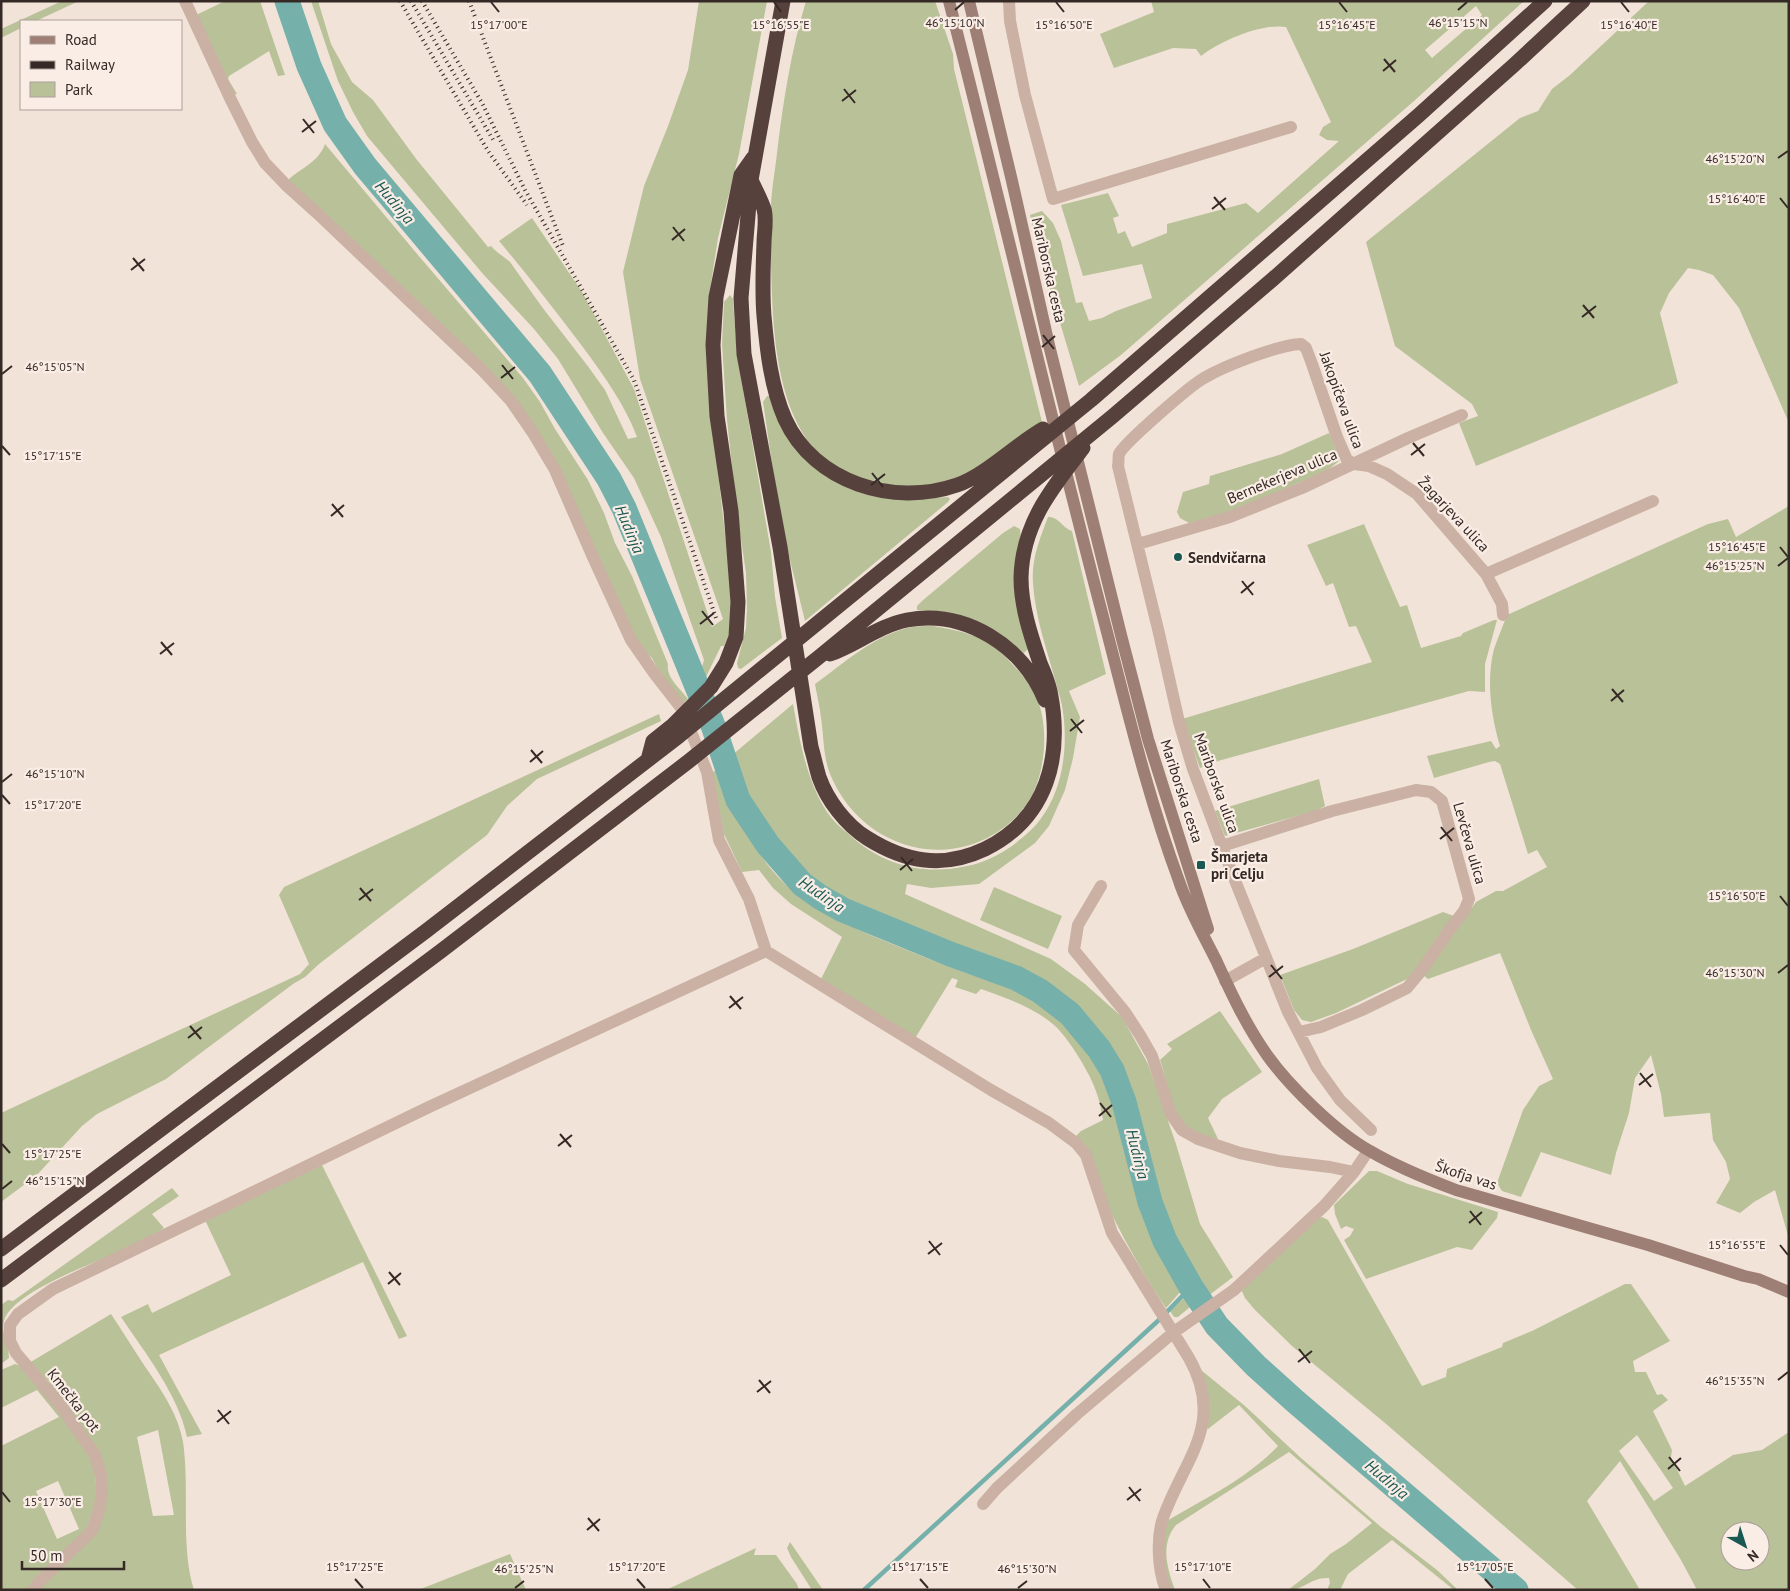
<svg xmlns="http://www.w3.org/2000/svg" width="1790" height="1591" font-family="'PT Sans',sans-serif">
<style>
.green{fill:#b9c198;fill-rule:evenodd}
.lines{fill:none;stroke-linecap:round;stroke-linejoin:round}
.stream{stroke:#76b0ab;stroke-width:4.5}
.river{stroke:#76b0ab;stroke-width:25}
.minor{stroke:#cab1a4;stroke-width:12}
.secondary{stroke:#9e7f75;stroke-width:12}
.motorway{stroke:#57413d;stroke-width:15}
.rail{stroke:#352926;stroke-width:4;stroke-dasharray:1 4;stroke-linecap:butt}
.ticks{fill:none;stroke:#352926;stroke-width:2}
.poi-dot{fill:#1a5854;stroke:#faede5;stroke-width:2}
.labels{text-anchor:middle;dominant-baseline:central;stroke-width:4.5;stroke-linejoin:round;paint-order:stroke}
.street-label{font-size:15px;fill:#352926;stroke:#faede5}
.poi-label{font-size:15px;font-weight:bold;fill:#352926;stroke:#faede5;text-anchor:start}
.water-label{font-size:16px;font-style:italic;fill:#1a5854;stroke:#faede5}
.ticks-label{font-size:12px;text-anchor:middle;fill:#352926;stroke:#faede5;stroke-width:4.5;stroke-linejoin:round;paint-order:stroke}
</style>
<rect width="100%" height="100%" fill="#f2e3d8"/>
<path class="green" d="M62,1H79L36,21H21V28L1,38V29Z
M225,1H260L285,75L278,76L269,51L229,76L228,79L237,94L232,95L194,16Z
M311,1H318L331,44L352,82L373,100L417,160L488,247L491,246C497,253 503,256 510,262L542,307L587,365L605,390L628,439L637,437C625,404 600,370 579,342C553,308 527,274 499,241L532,218L582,292L634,389L712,627L723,619L640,379L623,272L644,186L668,126L688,70L699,1H767L739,154L718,238L709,296L712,420L733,603L731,630L724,646H721L706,677L702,667L704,660L661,537L634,478L603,433L558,359L534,329L483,274L367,136L353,112L338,81Z
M806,1H935L953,54L954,69L1042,422C1015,442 988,463 957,477C929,490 897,488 868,480C843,474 815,455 802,432C779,393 774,341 772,297C771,268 770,239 771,210C771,191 775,172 777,153C783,102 791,51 806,1Z
M1151,1H1524L1414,101L1121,355L1079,386L1043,266L1030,215L1042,211L1053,223L1061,241L1076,303L1082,302L1089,321L1102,318L1116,311L1152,298L1142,264L1083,276L1061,205L1108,193L1119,216L1113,218L1118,234L1125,231L1132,247L1167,233V224L1246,203L1258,213L1339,141L1327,140L1319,135L1323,127L1331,122L1286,27C1262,23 1220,41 1201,56L1196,49L1173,48L1114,68L1100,34L1154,12ZM1476,6L1482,15L1432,58L1425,50Z
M1649,1H1789V423L1739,308L1713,275L1699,270L1688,268L1669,293L1660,313L1678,383L1476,466L1459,423L1478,416L1472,404L1395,346L1366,242L1520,118L1538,111L1552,89L1570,75Z
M325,144L418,255L523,378L540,402L555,429L588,480L604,513L615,543L632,576L668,664C666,678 680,688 688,699L683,704L659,671L652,658L643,650L633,636L535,429L288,180C302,167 318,163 325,144Z
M730,295L733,299L737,354L771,552L775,597L782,638L741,669L738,668L737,663L746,628L747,607L746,573L737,513L727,420L722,344L724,302Z
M767,396H770L794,444L874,495L903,500L948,497L950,499L948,502L805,621L789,556L774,477L763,402Z
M1329,433L1340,459L1338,462L1326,471L1230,513L1189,523L1180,518L1177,512L1183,492L1209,484L1210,476L1282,454Z
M1789,506V1239L1775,1190L1754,1202L1740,1213L1716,1203L1730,1179L1726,1162L1713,1140L1710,1113L1664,1117L1661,1094L1651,1055L1635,1078L1629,1113L1616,1153L1611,1175L1541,1152L1521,1197L1502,1191L1497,1183L1523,1110L1539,1086L1553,1079L1531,1030L1500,953L1428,979L1423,975L1476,902L1496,891H1503L1547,867L1537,850L1528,854L1500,764L1495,761L1489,762L1434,778L1427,756L1491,741L1496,749L1500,746C1491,716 1486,680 1494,649C1498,637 1503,626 1507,615L1708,524L1728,519L1736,537Z
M1048,517C1060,517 1062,528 1072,531L1106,674L1069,691L1080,717L1073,758L1065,790L1049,826L1035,843L979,884L931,888L907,884L905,894L1051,959L1085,984L1122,1017L1148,1064L1157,1089L1176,1144L1200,1224L1233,1277L1208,1296L1173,1240L1156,1200L1144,1151L1136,1103L1131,1085L1118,1058L1086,1014L1070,999L1048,985L1022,971L978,952L883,920L847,902L827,890L805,870L793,865L775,845L767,829L745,798L731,756L793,704C800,742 809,796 837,824C842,829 849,834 854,839C888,867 925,875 967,866C983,863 999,855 1012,846C1023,837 1034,829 1042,817C1063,788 1068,747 1063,712C1062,702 1058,692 1056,683C1047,650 1035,617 1033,583C1031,560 1040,538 1048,517Z
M1364,524L1400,607L1407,605L1421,648L1461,636L1463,633L1494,620H1497L1485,664V692L1469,691L1218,761L1200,768L1182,719L1372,662L1356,626L1349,627L1333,583L1326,586L1307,545Z
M1014,526L1020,529L1021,538L1028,649L1024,653L1010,642L938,612L917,610V606L922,601L1003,533Z
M934,626C949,629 967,632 981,639C994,645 1004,655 1013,665C1023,675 1032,687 1037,699C1050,728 1045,780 1026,805C995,847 938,862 891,839C863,826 842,803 830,774C823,756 824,737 821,718C820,707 817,696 815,684C843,664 872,637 907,628C915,626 925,626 934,626Z
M659,714L661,721L537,779L507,806L487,835L319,964L305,977L293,984L166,1079L97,1114L82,1126L36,1176L1,1202V1113L300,974L309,964L279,895L284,887Z
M718,769C734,810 752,852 784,883C814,912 854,928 892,944C917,954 941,964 966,973C1009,988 1041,996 1074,1032C1092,1052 1109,1077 1116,1103C1125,1136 1129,1170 1139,1202C1148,1234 1165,1263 1181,1291L1166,1308C1129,1254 1102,1196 1075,1137L1081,1131L1103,1120C1101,1111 1100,1102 1097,1094C1092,1076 1068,1037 1054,1025C1033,1007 1006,998 981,989L976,994L955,987L958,980L952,978L914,1040L821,979L842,937L791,904L773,888L759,870L742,872L724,834L711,773Z
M1319,779L1325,806L1315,811L1225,836L1215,811Z
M994,887L1062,916L1048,949L980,920Z
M1443,912L1454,916L1422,965L1407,979L1336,1013L1311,1022L1302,1020L1294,1010L1280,975L1353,949Z
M1220,1011L1262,1072L1222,1099L1208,1118L1218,1139C1212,1138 1204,1137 1198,1135C1171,1122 1169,1086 1160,1060L1172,1049L1167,1044Z
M322,1165L407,1336L399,1339L363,1262L159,1355L202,1434L187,1437C178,1394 145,1353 121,1317L148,1304L152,1313L231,1275L205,1220Z
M1369,1171H1377L1408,1184L1498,1212L1497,1218L1472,1250L1457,1247L1366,1279L1344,1240L1350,1236L1354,1229L1346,1226L1341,1229L1335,1214L1334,1205Z
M172,1188L179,1196L152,1214L164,1228C158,1232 151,1237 144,1241C115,1256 12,1289 4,1321C1,1335 9,1345 9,1358L1,1364V1305L8,1300L13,1301Z
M1322,1217L1328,1220L1422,1386L1446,1377L1447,1369L1502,1347L1503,1343L1532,1331L1625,1284H1631L1670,1341L1633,1361L1635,1372H1646L1657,1395L1662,1394L1668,1400L1653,1411L1672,1450L1671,1457L1685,1486L1733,1455L1762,1450L1789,1432V1590H1697L1681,1560L1620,1461L1587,1501L1640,1590H1578L1385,1423L1292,1346L1255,1310L1245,1298L1240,1287L1316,1219ZM1637,1435L1673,1488L1654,1501L1619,1451ZM1730,1531H1760V1561H1730Z
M1185,1297L1190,1307L1178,1317H1174L1170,1311Z
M111,1314C123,1332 134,1350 146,1368C162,1391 178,1414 183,1442C190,1489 180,1546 194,1590H37L80,1549L105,1474L48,1381L29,1363ZM158,1430L174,1515L153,1516L137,1437Z
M15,1364L23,1367L78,1433L94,1466L97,1496L88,1526L81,1536L37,1576L27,1590H1V1446L59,1417L37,1390L1,1408V1370ZM58,1481L79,1529L57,1539L36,1491Z
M1201,1370L1245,1406L1301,1458L1381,1527L1437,1570L1458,1590H1454L1392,1540L1348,1574L1340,1590H1327L1330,1583L1329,1578C1311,1577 1304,1590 1288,1590L1315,1569L1330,1554L1346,1544L1372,1523L1289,1452L1176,1525C1160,1544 1167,1568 1175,1590H1168L1162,1571L1165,1522C1204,1499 1247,1479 1278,1446L1239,1405L1208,1429L1206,1426Z
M790,1542L823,1590H812L791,1557L787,1548Z
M756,1548L754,1555H776L797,1584L799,1590H666Z
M510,1554L526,1590H418Z"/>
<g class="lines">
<path class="stream" d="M864,1590L1160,1319L1191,1287"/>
<path class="river" d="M287,1L309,66L335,124L365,166L540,374L609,479L624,508L714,728L738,800L768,845L802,884L820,897L843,910L950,954L1016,978L1040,991L1070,1014L1099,1049L1112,1070L1124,1102L1150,1202L1165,1241L1191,1287L1217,1326L1256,1366L1296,1402L1516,1590"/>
<path class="minor" d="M1009,1L1010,21L1025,95L1053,199L1291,127
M1138,544L1230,517L1302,488L1408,438L1462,415
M1486,574L1653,501
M1222,846L1332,811L1416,790L1431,792L1442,801L1469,899L1464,911L1450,929L1422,970L1407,988L1362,1010L1321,1027L1299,1032
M1101,886L1078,925L1074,950L1125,1012L1140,1035L1152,1056L1171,1114L1182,1130L1198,1139L1240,1153L1279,1161L1330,1167L1354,1172
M766,951L991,1090L1049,1123L1076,1143L1086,1155L1112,1233L1189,1358C1226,1424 1184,1459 1163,1518C1156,1538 1158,1571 1166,1590
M1225,981L1266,958
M1371,1130L1340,1100L1317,1068L1288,1012L1232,873L1193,769L1179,722L1158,629L1118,466C1119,462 1118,457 1119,454C1124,443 1191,385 1204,378C1224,366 1278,345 1301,344L1306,348L1312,364L1337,437L1347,460L1354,464L1369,466L1387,474L1417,494L1486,574L1502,604L1503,615
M983,1504L997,1488L1077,1414L1174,1332L1234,1290L1324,1206L1354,1172L1368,1151
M33,1590L41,1580L92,1531L98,1514L102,1494L101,1475L95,1455L61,1406L16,1353L10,1341V1325L18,1314L53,1289L429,1107L766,951L749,899L719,840L707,772L682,709L654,673L631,640L592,555L555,470L533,433L511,401L482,370L318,214L287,186L265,163L252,142L230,98L185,1"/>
<path class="secondary" d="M949,1C1001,204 1048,407 1101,609C1125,700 1146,792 1179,881C1188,908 1203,934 1216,960C1231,993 1246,1025 1267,1055C1289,1086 1337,1133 1370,1151C1397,1167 1427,1179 1456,1190L1648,1245L1744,1276L1758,1279L1789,1292
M969,1L1012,181L1049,345L1121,635L1148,739L1208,929"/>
<path class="motorway" d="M783,1L751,180L741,298L744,354L780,547L811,747C814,757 816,767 819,777C827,800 846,825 867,838C905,862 943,869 985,849C1048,818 1063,756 1050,691C1048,682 1044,672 1040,663C1031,636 1021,607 1021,578C1022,524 1052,488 1083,448
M752,182C756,191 761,200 764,209C767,219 764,233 764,243C763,267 762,292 764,316C767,350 771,387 785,419C814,483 894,507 957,485C986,475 1015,445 1043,429
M830,654C856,645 878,626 907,620C965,609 1023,646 1045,700
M648,760L653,741L673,725L711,687L726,663L736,637L738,602L731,511L717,416L713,345L716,297L741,175L753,158
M1,1249L426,931L679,736L1091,400L1419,115L1545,1
M1,1280L441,951L689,761L819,657L1113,416L1273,279L1514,65L1583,1"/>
<path class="rail" d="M400,1L488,151L527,205
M411,1L495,143
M422,1L482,103L525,190L634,380L716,618
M469,1L563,246"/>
</g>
<path class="ticks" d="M491,2L499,12M774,2L781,12M1056,2L1064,12M1339,2L1347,12M1621,2L1629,12M955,10L964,2M1458,10L1467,2M1384,59L1395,72M1383,71L1396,60M844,89L855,103M842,101L856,90M303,119L314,133M302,132L316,121M1778,158L1788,151M1214,197L1225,210M1780,198L1788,208M1212,209L1226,198M673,227L684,241M672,240L685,229M133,258L144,271M131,270L145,259M1583,305L1594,318M1582,317L1596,306M1043,335L1054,349M1042,347L1055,336M502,365L513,379M2,374L12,366M501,378L515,367M1413,443L1424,456M2,446L10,455M1411,455L1425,444M872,473L883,487M871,485L885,474M332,504L343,517M331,516L344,505M1780,547L1788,557M1778,566L1788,558M1242,581L1253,595M1241,593L1254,582M702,611L713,625M700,624L714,613M161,642L172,655M160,654L174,643M1612,689L1623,702M1611,701L1624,690M1071,719L1082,733M1070,731L1084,720M531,750L542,763M530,762L543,751M2,782L12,774M2,795L10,804M1441,827L1452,841M1440,839L1454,828M901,857L912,871M900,870L913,859M360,888L371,901M1780,896L1788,906M359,900L373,889M1271,965L1282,979M1778,973L1788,965M1269,977L1283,966M730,996L741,1009M729,1008L743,997M190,1026L201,1039M188,1038L202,1027M1640,1073L1651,1087M1639,1085L1653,1074M1100,1103L1111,1117M1099,1116L1112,1105M560,1134L571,1147M2,1144L10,1153M558,1146L572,1135M2,1189L12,1181M1470,1211L1481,1225M1469,1223L1482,1212M929,1241L940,1255M1780,1245L1788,1255M928,1254L942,1243M389,1272L400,1285M388,1284L401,1273M1299,1349L1310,1363M1298,1362L1312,1351M759,1380L770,1393M1778,1380L1788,1372M757,1392L771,1381M218,1410L229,1424M217,1422L231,1411M1669,1457L1680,1471M1668,1469L1681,1458M1129,1487L1140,1501M2,1492L10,1502M1127,1500L1141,1489M588,1518L599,1531M587,1530L600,1519M355,1579L363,1588M637,1579L645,1588M920,1579L928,1588M1203,1579L1210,1588M1485,1579L1493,1588M515,1588L524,1581M1018,1588L1027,1581"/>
<g class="poi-dot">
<circle cx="1178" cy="557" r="5"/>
<rect x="1196" y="860" width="10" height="10" rx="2.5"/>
</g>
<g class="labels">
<g class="street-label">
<text transform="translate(1049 270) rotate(77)">Mariborska cesta</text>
<text transform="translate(1342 400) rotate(70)">Jakopičeva ulica</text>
<text transform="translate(1282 476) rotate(-23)">Bernekerjeva ulica</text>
<text transform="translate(1454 514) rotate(47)">Žagarjeva ulica</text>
<text transform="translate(1217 783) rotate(70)">Mariborska ulica</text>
<text transform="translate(1182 791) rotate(72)">Mariborska cesta</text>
<text transform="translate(1470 843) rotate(74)">Levčeva ulica</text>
<text transform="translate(1466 1175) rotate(18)">Škofja vas</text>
<text transform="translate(74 1400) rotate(52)">Kmečka pot</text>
</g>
<g class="poi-label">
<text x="1188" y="557">Sendvičarna</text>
<text x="1211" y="856">Šmarjeta<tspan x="1211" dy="17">pri Celju</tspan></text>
</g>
<g class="water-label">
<text transform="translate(395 202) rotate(50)">Hudinja</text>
<text transform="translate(630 529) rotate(67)">Hudinja</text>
<text transform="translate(822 894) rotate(34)">Hudinja</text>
<text transform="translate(1138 1154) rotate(76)">Hudinja</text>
<text transform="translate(1387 1479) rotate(40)">Hudinja</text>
</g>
</g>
<g class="ticks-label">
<text x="955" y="27">46°15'10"N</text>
<text x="1458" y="27">46°15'15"N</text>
<text x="499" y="29">15°17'00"E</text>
<text x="781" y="29">15°16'55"E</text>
<text x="1347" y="29">15°16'45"E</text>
<text x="1629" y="29">15°16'40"E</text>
<text x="1064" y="29">15°16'50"E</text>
<text x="1735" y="163">46°15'20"N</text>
<text x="1737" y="203">15°16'40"E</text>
<text x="55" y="371">46°15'05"N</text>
<text x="53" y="460">15°17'15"E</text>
<text x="1737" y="551">15°16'45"E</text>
<text x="1735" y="570">46°15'25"N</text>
<text x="55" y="778">46°15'10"N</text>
<text x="53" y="809">15°17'20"E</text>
<text x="1737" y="900">15°16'50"E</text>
<text x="1735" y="977">46°15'30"N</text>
<text x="53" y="1158">15°17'25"E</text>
<text x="55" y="1185">46°15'15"N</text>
<text x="1737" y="1249">15°16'55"E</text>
<text x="1735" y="1385">46°15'35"N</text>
<text x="53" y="1506">15°17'30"E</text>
<text x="355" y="1571">15°17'25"E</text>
<text x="637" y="1571">15°17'20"E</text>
<text x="920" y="1571">15°17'15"E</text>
<text x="1203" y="1571">15°17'10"E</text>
<text x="1485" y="1571">15°17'05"E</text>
<text x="524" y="1573">46°15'25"N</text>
<text x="1027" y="1573">46°15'30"N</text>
</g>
<rect width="1790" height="1591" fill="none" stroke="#352926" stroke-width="5"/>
<rect x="20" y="20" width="162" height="90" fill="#faede5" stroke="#ab9f99"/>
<rect x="30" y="36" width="25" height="8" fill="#9e7f75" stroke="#ab9f99"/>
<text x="65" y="45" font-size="15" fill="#352926">Road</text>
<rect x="30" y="61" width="25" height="8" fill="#352926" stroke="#ab9f99"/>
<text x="65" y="70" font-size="15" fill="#352926">Railway</text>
<rect x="30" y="82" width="25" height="15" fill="#b9c198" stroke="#ab9f99"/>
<text x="65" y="95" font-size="15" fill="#352926">Park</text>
<g transform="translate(1745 1546) rotate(141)"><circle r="24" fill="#faede5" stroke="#ab9f99"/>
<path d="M0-4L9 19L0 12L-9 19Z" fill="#1a5854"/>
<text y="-8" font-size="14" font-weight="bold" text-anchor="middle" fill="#352926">N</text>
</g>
<path d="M22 1561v8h102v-8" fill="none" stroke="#352926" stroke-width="2.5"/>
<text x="30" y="1561" font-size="15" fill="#352926" stroke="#faede5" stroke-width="4" paint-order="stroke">50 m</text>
</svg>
